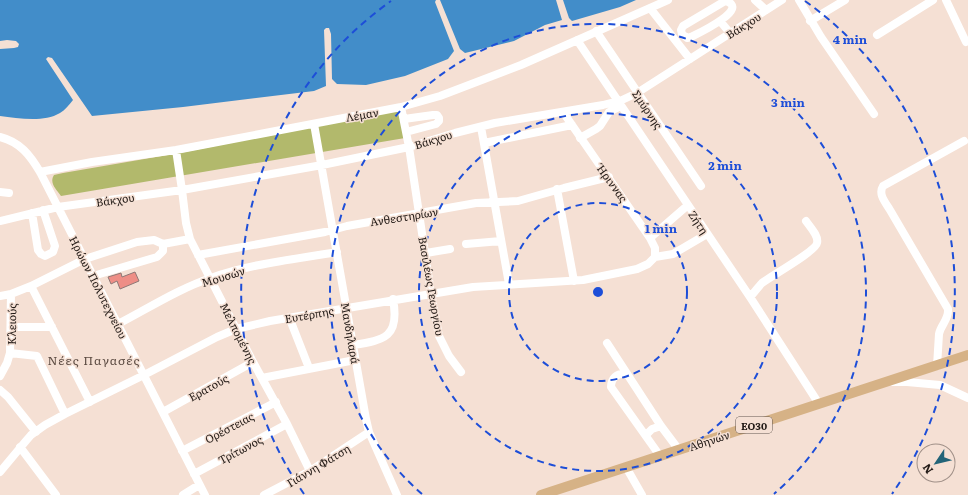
<svg xmlns="http://www.w3.org/2000/svg" width="968" height="495" font-family="Literata,serif">
<style>
.green{fill:#b2b96c}
.water{fill:#428dc9}
.pier{fill:#f5e0d4}
.building{fill:#ee8e86;stroke:#8e7876}
.lines{fill:none;stroke-linecap:round;stroke-linejoin:round}
.minor{stroke:#fff;stroke-width:8}
.major{stroke:#d6b286;stroke-width:10}
.ring{fill:none;stroke:#1d4ed8;stroke-width:2;stroke-dasharray:7 5}
.labels{text-anchor:middle;dominant-baseline:central;stroke-width:3;stroke-linejoin:round;paint-order:stroke}
.shield{fill:#f5e0d4;stroke:#61554e;stroke-width:1}
.shield-label{font-size:10px;font-weight:bold;fill:#211915}
.street-label{font-size:11px;fill:#211915;stroke:#f5e0d4}
.neighbourhood-label{font-size:12px;letter-spacing:1px;fill:#5e4d44;stroke:#f5e0d4}
.centre{fill:#1d4ed8;stroke:#f5e0d4;stroke-width:2}
.ring-label{font-size:12px;text-anchor:middle;font-weight:bold;fill:#1d4ed8;stroke:#f5e0d4;stroke-width:3;stroke-linejoin:round;paint-order:stroke}
</style>
<rect width="100%" height="100%" fill="#f5e0d4"/>
<path class="green" d="M400,109L405,138L61,196C56,189 49,183 54,175L63,173L185,152Z"/>
<path class="water" d="M0,0H436L435,2L454,51L448,59L405,76L366,85L337,84L332,79L331,34L329,28H326L324,30L326,86L314,91L183,107L92,116L52,58L48,57L46,59L73,100C69,105 65,110 60,113C43,123 18,118 0,116Z
M440,0H556L562,20L545,25L514,41L465,53L460,49Z
M563,0H636L620,7L572,21L569,18Z"/>
<path class="pier" d="M7,40L16,41L19,44L18,47L14,48L0,49V41Z"/>
<path class="building" d="M135,272L139,281L120,289L117,281L111,284L108,277L121,273L122,277Z"/>
<g class="lines">
<path class="minor" d="M755,0L766,10
M799,0L821,37L874,114
M946,0L966,42
M725,1C752,8 697,34 691,37L687,38L682,34L681,30L683,26Z
M650,8L690,59
M720,21L730,33
M810,21L845,0
M596,31L701,186
M877,35L933,0
M577,40L750,297L819,404
M401,107L409,147L431,293L439,336L449,356L461,372
M563,112L650,238L655,248V257
M404,119L433,115H437L439,118V121L436,124L406,132
M314,124L366,419L369,432L397,495
M481,127L509,284
M0,137C20,142 30,155 40,172L205,495
M580,138L596,129L600,126L609,112L621,106
M484,143L572,125
M176,150L182,190L186,223L190,239L253,362L287,424L310,471
M40,172L92,162L176,150L401,107L440,96L521,65L668,0
M557,189L574,281
M0,192L9,193
M32,213L38,250L41,254L45,256L53,252L55,246L43,210
M0,221L58,207L182,190L322,165L409,147L455,133L495,123L603,105L622,100L637,93L782,0
M650,238L688,205
M466,244L501,241
M426,253L450,249
M198,255L325,232L347,226L476,203L518,201L564,188L609,177
M655,257L673,254L707,234
M93,276L157,257L163,251V244
M31,286L90,402
M0,296L11,294L31,286L85,259L137,242L154,240L163,244L190,239
M750,297C754,293 758,287 762,283C771,276 816,251 817,243C819,236 810,227 806,221
M289,317L309,368
M118,324C147,309 180,288 211,278C249,264 297,259 337,252
M11,327H52
M607,343L661,426L679,450
M353,345C385,340 400,337 393,299
M10,353L37,356L65,414
M937,366L939,334C941,324 949,320 948,309L890,210C885,202 878,194 883,186L964,141
M626,374C617,373 611,378 611,387L660,456
M0,376L7,363L10,353L11,294
M262,378L355,360
M893,382H907L940,385L968,398
M0,390L8,397L36,432
M163,412L253,362
M646,435L652,429L661,426
M20,447L56,495
M182,451L276,402
M626,467L642,495
M0,472L25,442L31,435L45,425L65,414L144,375L217,337L236,329L270,321L473,287L583,280L637,269L648,264L655,257
M194,474L287,424
M183,495L199,485
M264,495L310,471L369,432"/>
<path class="major" d="M541,495L968,355"/>
</g>
<g class="ring">
<circle cx="598" cy="292" r="89"/>
<circle cx="598" cy="292" r="179"/>
<path d="M422 494A268 268 0 1 1 774 494"/>
<path d="M304 494A357 357 0 0 1 391 1M805 1A357 357 0 0 1 892 494"/>
</g>
<g class="labels">
<rect class="shield" x="736" y="417" width="36" height="16" rx="3"/>
<g class="shield-label">
<text x="754" y="425">ΕΟ30</text>
</g>
<g class="street-label">
<text transform="translate(743 25) rotate(-32)">Βάκχου</text>
<text transform="translate(648 109) rotate(56)">Σμύρνης</text>
<text transform="translate(362 114) rotate(-10)">Λέμαν</text>
<text transform="translate(433 139) rotate(-17)">Βάκχου</text>
<text transform="translate(613 183) rotate(54)">Ήριννας</text>
<text transform="translate(115 199) rotate(-8)">Βάκχου</text>
<text transform="translate(404 216) rotate(-9)">Ανθεστηρίων</text>
<text transform="translate(699 222) rotate(56)">Ζήτη</text>
<text transform="translate(223 276) rotate(-17)">Μουσών</text>
<text transform="translate(432 286) rotate(80)">Βασιλέως Γεωργίου</text>
<text transform="translate(99 287) rotate(63)">Ηρώων Πολυτεχνείου</text>
<text transform="translate(309 314) rotate(-10)">Ευτέρπης</text>
<text transform="translate(11 324) rotate(-89)">Κλειούς</text>
<text transform="translate(239 333) rotate(63)">Μελπομένης</text>
<text transform="translate(351 333) rotate(80)">Μανδηλαρά</text>
<text transform="translate(208 387) rotate(-29)">Ερατούς</text>
<text transform="translate(229 427) rotate(-28)">Ορέστειας</text>
<text transform="translate(709 440) rotate(-18)">Αθηνών</text>
<text transform="translate(240 449) rotate(-28)">Τρίτωνος</text>
<text transform="translate(318 465) rotate(-31)">Γιάννη Φάτση</text>
</g>
<g class="neighbourhood-label">
<text x="94" y="360">Νέες Παγασές</text>
</g>
</g>
<circle cx="598" cy="292" r="6" class="centre"/>
<g class="ring-label">
<text x="850" y="44">4 min</text>
<text x="788" y="107">3 min</text>
<text x="725" y="170">2 min</text>
<text x="661" y="233">1 min</text>
</g>
<g transform="translate(936 463) rotate(235)"><circle r="19" fill="#f5e0d4" stroke="#a09088"/>
<path d="M0-3L7 15L0 10L-7 15Z" fill="#236478"/>
<text y="-6" font-size="11" font-weight="bold" text-anchor="middle" fill="#211915">N</text>
</g>
</svg>
